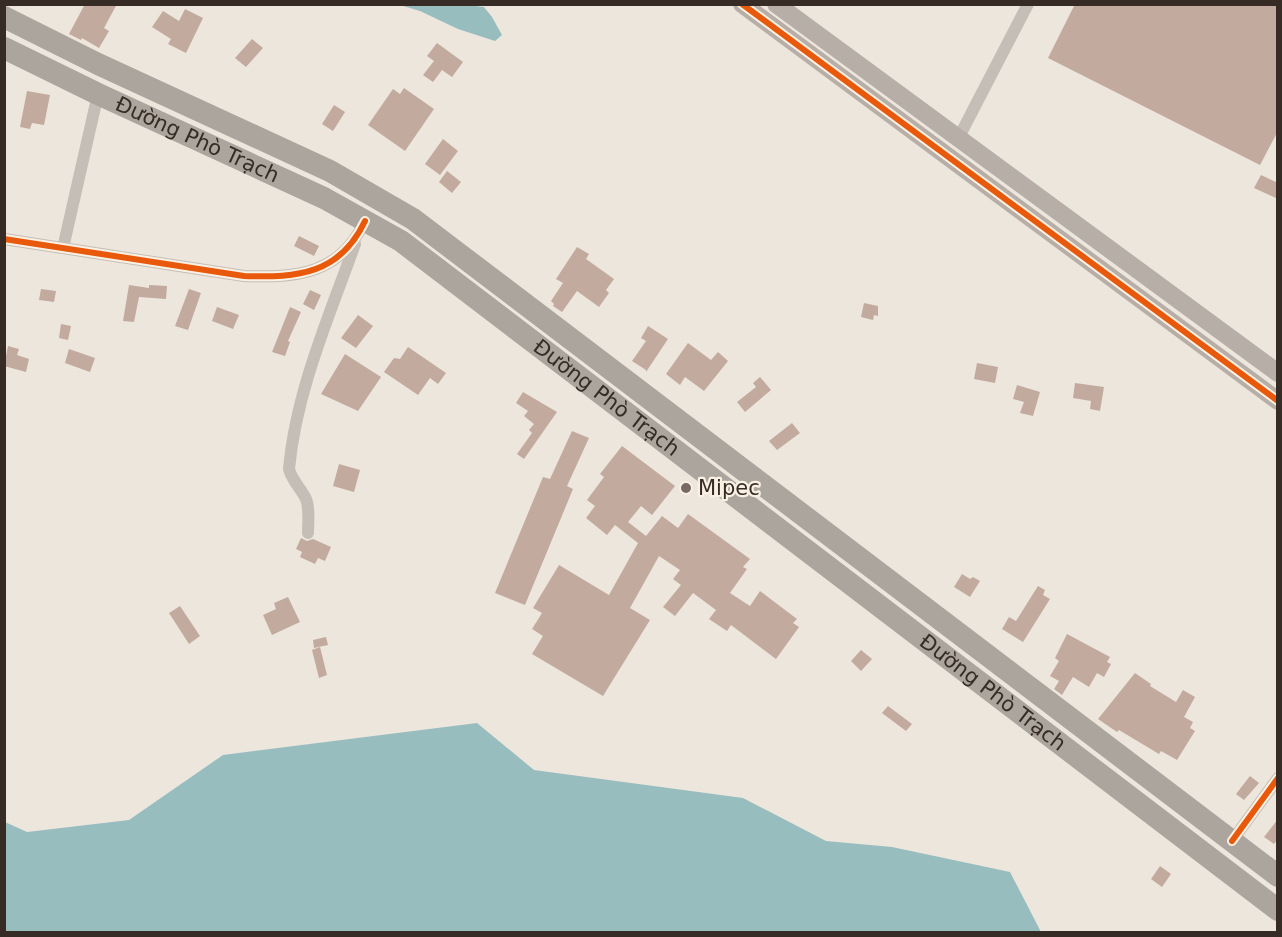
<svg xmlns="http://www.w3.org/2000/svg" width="1282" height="937" font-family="'DejaVu Sans',sans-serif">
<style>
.water{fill:#98bdbf}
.building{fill:#c2aa9e}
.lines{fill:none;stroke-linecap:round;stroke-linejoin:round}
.street{stroke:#c5beb6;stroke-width:12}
.secondary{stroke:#b6aea7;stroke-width:18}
.highway{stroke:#aba59d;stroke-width:22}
.cycleway-casing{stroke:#faf1e4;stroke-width:10}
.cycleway{stroke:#e8590c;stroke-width:6}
.poi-dot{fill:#766c65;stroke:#faf1e4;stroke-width:2}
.labels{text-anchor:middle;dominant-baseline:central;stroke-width:4.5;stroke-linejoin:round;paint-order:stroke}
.street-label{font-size:21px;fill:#362b25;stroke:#faf1e4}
.poi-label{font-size:21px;fill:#362b25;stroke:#faf1e4;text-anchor:start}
</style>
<rect width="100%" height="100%" fill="#ede6dd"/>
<path class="water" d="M457,4L484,7L492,17L502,35L495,41L458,29L420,11L400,5Z
M477,723L534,770L743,798L826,841L892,847L1010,872L1041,932H5V822L27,832L129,820L223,755Z"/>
<path class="building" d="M85,4H117L104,28L109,31L99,48L82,38L81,40L69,34Z
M1075,4H1278V131L1260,165L1048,58Z
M185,9L203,18L186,53L168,44L171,39L152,27L163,11L179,21Z
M252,39L263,48L246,67L235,58Z
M437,43L463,62L452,77L442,70L433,82L423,75L434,61L427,56Z
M404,88L434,109L405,151L368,125L393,89L400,94Z
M27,91L50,95L44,125L32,123L30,129L20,127Z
M334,105L345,112L333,131L322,124Z
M443,139L458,151L440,175L425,164Z
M447,171L461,182L452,193L439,182Z
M1261,175L1278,183V199L1254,188Z
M299,236L319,246L314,256L294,246Z
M577,247L589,254L586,259L614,279L606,290L609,293L599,307L577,291L562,312L553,306L554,304L551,301L563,283L556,279Z
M129,285L149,288V285L167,286L166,299L139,297L134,322L123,321Z
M41,289L56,291L54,302L39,300Z
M189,289L201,293L188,330L175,326Z
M310,290L321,295L314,310L303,304Z
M864,303L878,306V316L874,315L873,320L861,317Z
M217,307L239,315L233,329L212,321Z
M290,307L301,312L288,341L290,342L285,356L272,352Z
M358,315L373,326L356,348L341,338Z
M61,324L71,326L68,340L59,338Z
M648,326L668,339L646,372V370L632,361L646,341L641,338Z
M688,343L711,360L718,352L728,361L704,391L685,377L680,385L666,374Z
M8,346L19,349L17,355L29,359L26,372L4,366Z
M408,347L446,373L438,384L430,378L418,395L384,372L394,358L400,359Z
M69,349L95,358L90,372L65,363Z
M345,354L381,377L358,411L321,394Z
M977,363L998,367L995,383L974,379Z
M760,377L771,390L745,412L737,402L756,387L753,383Z
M1075,383L1104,387L1100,411L1090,409L1091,401L1073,398Z
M1017,385L1040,392L1033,416L1020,413L1024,402L1013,399Z
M523,392L557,412L524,459L517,454L532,433L529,430L534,424L524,416L528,411L516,403Z
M792,423L800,433L777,450L769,441Z
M572,431L589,438L567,486L573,489L525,605L495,593L543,477L550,479Z
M622,446L675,486L652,515L641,506L628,522L646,536L662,516L678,528L688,514L750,559L743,567L747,569L730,593L750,606L760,591L797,619L793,623L799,627L776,659L731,625L727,631L709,619L716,610L693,593L675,616L663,607L681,585L673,579L680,570L659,556L630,608L650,620L603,696L532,654L543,636L532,629L542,613L533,608L559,565L609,595L638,543L615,525L607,535L586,518L595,506L587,500L604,477L600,474Z
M339,464L360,470L354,492L333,486Z
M301,538L307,541L313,539L331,547L325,561L318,558L315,564L300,557L302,552L296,549Z
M962,574L970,579L973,577L980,581L970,597L954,587Z
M1038,586L1045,590L1043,595L1050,599L1023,642L1002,629L1009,617L1016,621Z
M288,597L300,622L272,635L263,615L276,609L274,603Z
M180,606L200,636L189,644L169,613Z
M1067,634L1110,657L1107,662L1111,664L1104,677L1097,673L1089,687L1073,677L1062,695L1054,689L1059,681L1050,676L1059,661L1055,658Z
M326,637L328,645L314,648L313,640Z
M320,647L327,675L319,678L312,650Z
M861,650L872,659L861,671L851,661Z
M1135,673L1151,684L1150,686L1176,702L1183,690L1195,697L1184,717L1193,722L1190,728L1195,731L1177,760L1161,751L1159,754L1119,730L1117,732L1098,719Z
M888,706L912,724L906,731L882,713Z
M1250,776L1259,783L1244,800L1236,794Z
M1278,819V839L1274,844L1264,837Z
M1160,866L1171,874L1162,887L1151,879Z"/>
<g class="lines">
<path class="street" d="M958,139L1028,4
M4,239L244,276C298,278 340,274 365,221
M63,248L98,94
M308,533C308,522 310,509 306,499C301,488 292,481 289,469C296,391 329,317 355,244
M1232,841L1278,778"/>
<path class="secondary" d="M742,4L1278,401
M776,4L1278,373"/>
<g class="highway">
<path d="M4,17L98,64L330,171L413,219L1278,876"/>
<path id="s1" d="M4,48L98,94L324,198L401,241L1278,910"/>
</g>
<g class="cycleway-casing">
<path id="cycleway" d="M742,4L1278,401
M4,239L244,276C298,278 340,274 365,221
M1232,841L1278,778"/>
</g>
<use href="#cycleway" class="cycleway"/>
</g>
<circle class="poi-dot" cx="686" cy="488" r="6"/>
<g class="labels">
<g class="street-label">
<text stroke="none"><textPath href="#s1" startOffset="214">Đường Phò Trạch</textPath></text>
<text stroke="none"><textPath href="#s1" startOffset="700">Đường Phò Trạch</textPath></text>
<text stroke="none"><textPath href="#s1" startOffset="1186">Đường Phò Trạch</textPath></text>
</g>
<g class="poi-label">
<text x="698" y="488">Mipec</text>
</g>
</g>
<rect width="1282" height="937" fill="none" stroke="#362b25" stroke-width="12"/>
</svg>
